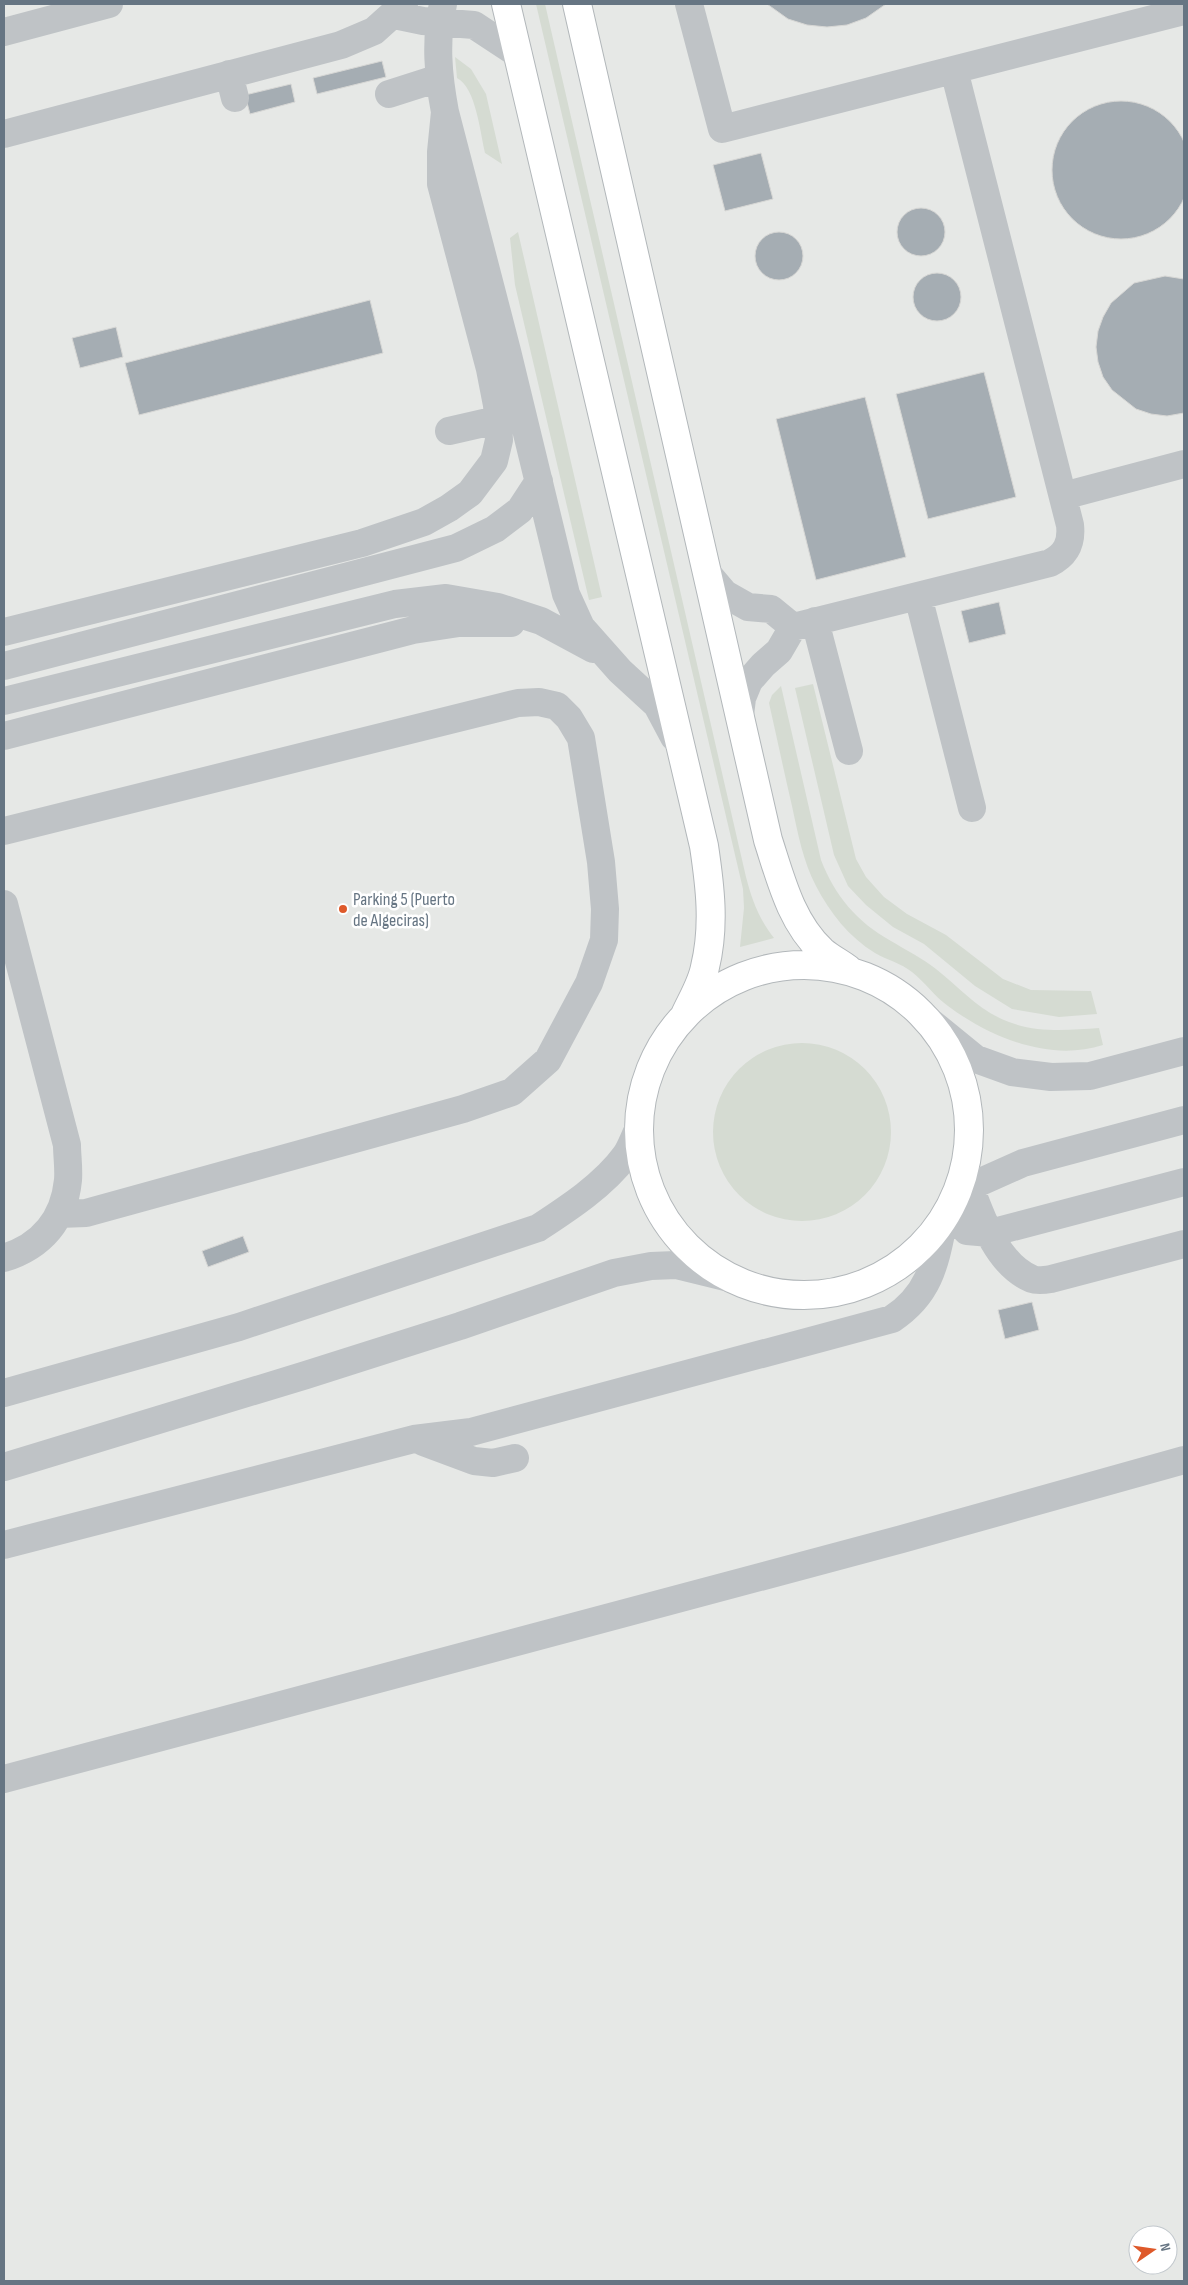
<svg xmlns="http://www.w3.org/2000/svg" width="1188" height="2285" font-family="'Sofia Sans Condensed',sans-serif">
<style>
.built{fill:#e6e8e6;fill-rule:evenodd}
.green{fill:#d5dbd2}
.building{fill:#a5adb3;stroke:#d7d7d5}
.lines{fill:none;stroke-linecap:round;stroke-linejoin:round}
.major-casing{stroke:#b2b7ba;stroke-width:30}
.minor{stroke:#bfc3c6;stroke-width:28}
.major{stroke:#fff;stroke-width:28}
.poi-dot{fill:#de592a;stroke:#fff;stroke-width:2}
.labels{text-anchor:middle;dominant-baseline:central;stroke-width:5;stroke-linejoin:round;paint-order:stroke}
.poi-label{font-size:18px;fill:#667583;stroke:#fff;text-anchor:start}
</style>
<rect width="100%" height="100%" fill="#f6f6f2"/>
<path class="built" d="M4,4H1184V2281H4ZM1138,2235H1168V2265H1138Z"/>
<path class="green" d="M536,4H545L746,877C752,900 759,919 774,938L740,947L744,908L743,889Z
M455,57L471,69L486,94L502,164L485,153C480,132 476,88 457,78Z
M518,232L602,597L589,600L515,285L510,238Z
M813,684L856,859L866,877L884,897L907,914L946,935L1003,979L1031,990L1091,991L1097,1014L1059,1017L1012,1009L975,986L924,944L893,927L866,905L848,886L834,855L795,688Z
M781,686L821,860C835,896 857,922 891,941C906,950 922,958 936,969C960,988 979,1011 1009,1022C1038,1033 1069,1030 1099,1028L1103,1045C1050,1062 991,1038 948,1006C934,996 925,982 912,972C901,963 887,960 875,953C849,937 830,913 816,886C803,861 798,834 792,806C784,772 777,738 769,703L772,695Z
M713 1132a89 89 0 1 1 178 0a89 89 0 1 1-178 0Z"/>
<path class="building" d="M767,4H886L866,18L847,25L827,27L807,25L788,19Z
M382,61L386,77L317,94L313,78Z
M291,84L295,102L250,114L245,95Z
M1052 170a69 69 0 1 1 138 0a69 69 0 1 1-138 0Z
M761,153L773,199L725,211L713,165Z
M897 232a24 24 0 1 1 48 0a24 24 0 1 1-48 0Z
M755 256a24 24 0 1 1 48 0a24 24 0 1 1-48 0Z
M913 297a24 24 0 1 1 48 0a24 24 0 1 1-48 0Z
M1165,276L1184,279V413L1167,416L1151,414L1136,409L1112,390L1103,377L1098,362L1096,347L1098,331L1103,317L1111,303L1134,283Z
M370,300L383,353L139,415L125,363Z
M116,327L123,357L80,368L72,338Z
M984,372L1016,497L928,519L896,394Z
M865,397L906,557L816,580L776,419Z
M999,602L1006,634L969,643L961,611Z
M243,1236L249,1252L208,1267L202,1251Z
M1032,1302L1039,1330L1005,1339L998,1310Z"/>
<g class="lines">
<g class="major-casing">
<path id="major" d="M506,4L704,846C710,886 715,926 705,967C702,984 691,1001 684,1017
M577,4L768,840C781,880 791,922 822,951C830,958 840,963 848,969
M639 1130a165 165 0 1 1 330 0a165 165 0 1 1-330 0Z"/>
</g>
<path class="minor" d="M443,4C435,41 438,75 445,112L507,351L566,594L581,627L620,671L657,705L674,737
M689,4L722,129L1184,11
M394,15L423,21L474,25L518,54
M4,32L109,4
M229,74L235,98
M389,94L439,78
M4,134L341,45L374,31L404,4
M449,431L497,420
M1063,496L1184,464
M708,574L725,594L748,607L771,609L793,627L779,651L763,665L749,681L742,698L740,715
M918,596L972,808
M815,621L849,751
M793,627L1050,563C1066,555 1072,543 1070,525L954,70
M4,632L362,543L424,522L449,508L470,493L494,461L499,440L497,405L490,369L441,184V152L445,112
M4,666L456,548L495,529L520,510L539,481
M4,701L395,604L446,598L498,607L541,621L593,649
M4,736L413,630L459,623H511
M4,831L518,703L539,702L557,706L569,718L581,738L601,862L605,909L604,940L589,983L548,1060L512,1092L463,1109L86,1213L59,1214
M4,904L67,1145C67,1156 69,1168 68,1180C64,1220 42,1246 4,1258
M928,1020L976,1059L1012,1072L1051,1077L1090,1076L1184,1051
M964,1171C978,1206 993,1263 1032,1279C1037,1281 1045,1280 1051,1279L1184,1244
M958,1192L1023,1163L1184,1120
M948,1211L967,1231L990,1233L1184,1182
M4,1393L239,1327L538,1228C567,1209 604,1185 625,1156C631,1148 634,1137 639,1128
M423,1442L474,1461L493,1463L515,1458
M4,1467L306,1375L460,1326L614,1273L651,1266L676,1265L729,1278
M4,1545L414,1439L471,1432L892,1319C931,1293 935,1262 944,1219
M4,1779L902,1539L1184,1460"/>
<use href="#major" class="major"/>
</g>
<circle class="poi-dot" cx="343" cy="909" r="5"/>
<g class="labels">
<g class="poi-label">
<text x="353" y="899">Parking 5 (Puerto<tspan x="353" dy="21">de Algeciras)</tspan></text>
</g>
</g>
<rect width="1188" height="2285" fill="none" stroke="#667583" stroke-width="10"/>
<g transform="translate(1153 2250) rotate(77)"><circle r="24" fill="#ffffff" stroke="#c2c8cd"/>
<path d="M0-4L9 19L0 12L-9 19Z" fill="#de592a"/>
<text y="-8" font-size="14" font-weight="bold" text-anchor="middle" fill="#667583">N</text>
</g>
</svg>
